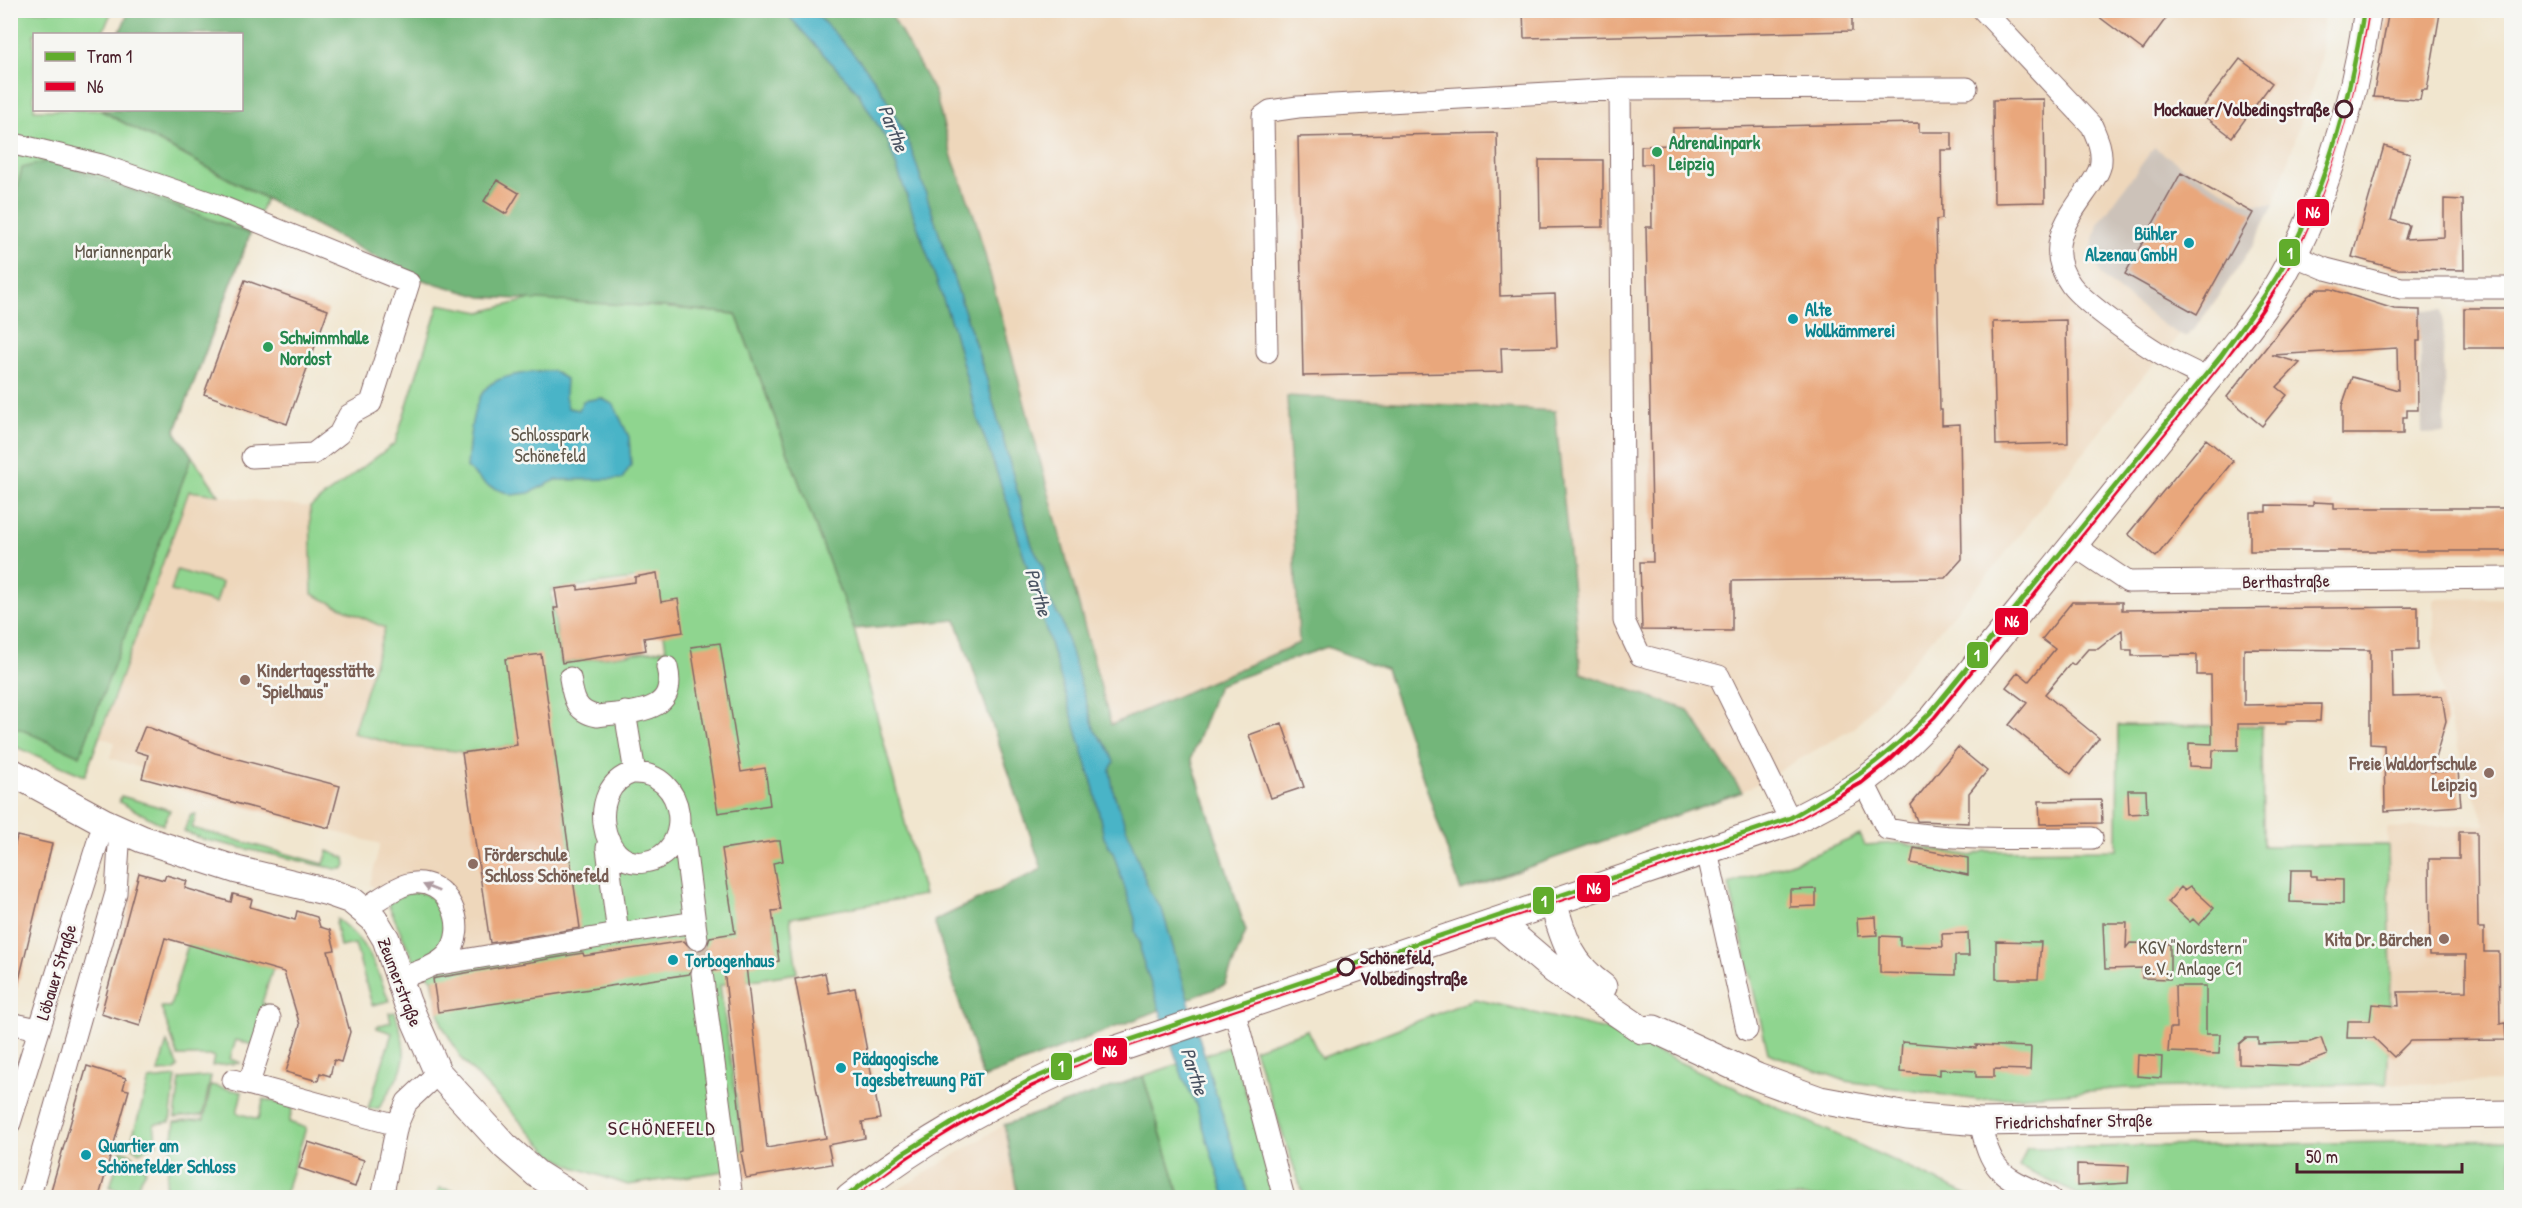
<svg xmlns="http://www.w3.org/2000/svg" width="2522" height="1208" font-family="'Patrick Hand',sans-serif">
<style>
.built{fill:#eed7bb}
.industrial{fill:#ccc2b9}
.green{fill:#8fd58f;stroke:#6c7a5d;stroke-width:1.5;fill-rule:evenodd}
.forest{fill:#73b67a;stroke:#5e6a52;stroke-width:1.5}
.water{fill:#49b4c7;stroke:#4a6a79;stroke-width:1.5}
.building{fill:#e9a77b}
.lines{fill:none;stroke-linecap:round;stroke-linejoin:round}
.minor-tunnel{stroke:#d0beae;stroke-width:21;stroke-dasharray:21 10;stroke-linecap:butt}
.minor-casing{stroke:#846564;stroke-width:23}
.major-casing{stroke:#846564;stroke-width:29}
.minor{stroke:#fff;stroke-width:21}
.major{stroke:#fff;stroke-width:27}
.bus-1-casing{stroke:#f6f6f2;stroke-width:9}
.bus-1{stroke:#e4002b;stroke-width:4.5}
.tram-1-casing{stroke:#f6f6f2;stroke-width:9}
.tram-1{stroke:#61ac2c;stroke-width:4.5}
.oneway{fill:#ae9aa0}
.stop-dot{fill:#f6f6f2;stroke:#4a1f2b;stroke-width:3}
.leisure-dot{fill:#2e9e5b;stroke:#f6f6f2;stroke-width:2}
.culture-dot{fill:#0f9aa8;stroke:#f6f6f2;stroke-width:2}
.education-dot{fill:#8d6e63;stroke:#f6f6f2;stroke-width:2}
.labels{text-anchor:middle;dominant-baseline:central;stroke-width:5;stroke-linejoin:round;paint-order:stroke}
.stop-label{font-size:18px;font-weight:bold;fill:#4a1f2b;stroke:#f6f6f2;text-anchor:end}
.leisure-label{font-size:18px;font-weight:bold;fill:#27864d;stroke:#f6f6f2;text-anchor:start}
.culture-label{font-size:18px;font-weight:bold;fill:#0d838f;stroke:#f6f6f2;text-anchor:start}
.park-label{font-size:18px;fill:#5f5649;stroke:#f6f6f2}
.street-label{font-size:18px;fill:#4a1f2b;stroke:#f6f6f2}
.education-label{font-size:18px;font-weight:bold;fill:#785e54;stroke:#f6f6f2;text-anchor:start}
.water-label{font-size:20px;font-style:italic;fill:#4a5362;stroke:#f6f6f2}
.neighbourhood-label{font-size:20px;letter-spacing:1.5px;fill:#4a1f2b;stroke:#f6f6f2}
.line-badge{stroke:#f6f6f2;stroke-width:2}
.badge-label{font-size:16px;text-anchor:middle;font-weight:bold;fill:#fff}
</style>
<rect width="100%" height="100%" fill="#f6f6f2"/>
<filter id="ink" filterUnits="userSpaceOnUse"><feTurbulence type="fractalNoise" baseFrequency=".0167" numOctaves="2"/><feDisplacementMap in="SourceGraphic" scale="12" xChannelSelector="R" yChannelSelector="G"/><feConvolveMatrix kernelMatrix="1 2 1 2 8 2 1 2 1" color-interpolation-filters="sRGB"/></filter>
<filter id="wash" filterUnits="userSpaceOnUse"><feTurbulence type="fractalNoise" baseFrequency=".008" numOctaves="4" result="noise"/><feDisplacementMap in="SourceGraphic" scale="24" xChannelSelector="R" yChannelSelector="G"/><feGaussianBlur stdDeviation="1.35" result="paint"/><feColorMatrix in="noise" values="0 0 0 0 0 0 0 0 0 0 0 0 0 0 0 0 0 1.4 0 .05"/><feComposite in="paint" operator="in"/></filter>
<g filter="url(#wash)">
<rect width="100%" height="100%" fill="#f1e6cf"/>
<path class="built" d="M889,11H2324L2321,61L2274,204L2254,244L2210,309L2188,336L2180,335L2144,375L1992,570L1854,728L1742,792L1688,710L1581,673L1555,411L1287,397L1300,643L1111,725L975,218L952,157Z
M189,492L310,507L312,594L385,628L458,751L462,753L553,740L580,932L417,964L389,903L370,884L380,844L140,779L143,769L110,758L114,742L100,737Z
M2511,598V1082L2387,1084L2391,976L2387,828L2485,825L2449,721L2438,675L2434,648V599Z
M1004,1125L1018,1197H886Z"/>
<path class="industrial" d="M2154,147L2189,171L2240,200L2255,204H2274L2254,244L2210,308L2188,336L2180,335L2163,325L2108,282L2101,275L2093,259L2092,247L2098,224Z
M2420,310H2443L2445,433L2422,434Z"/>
<path class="green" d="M10,11H112L102,34H34V110H100L266,199L250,234L175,432L219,495L189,491L85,776L11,745Z
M531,299L663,307L736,314L854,629L924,895L790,918L797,973L720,985L746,1168L628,1185L574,1167L553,1156L463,1061L442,1025L432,979L415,964L388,904C394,900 402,894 409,893C439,887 446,920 445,942L417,963L580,932L553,740L462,753L458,751L405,747L353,733L385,628L312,594L310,507L395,443L439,304L481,312ZM656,576L666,649L561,663L551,590Z
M177,570L222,583L216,603L171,591Z
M2118,725L2262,726L2263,846L2388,845L2391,976L2387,1084L2126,1088L1978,1100L1846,1081L1768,1053L1729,884L1818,853L1860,835L1865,845L1899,843L1971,856L1985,851L2117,850Z
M121,796L170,810L163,825L119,802Z
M196,814L192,828L324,864L328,851L345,858L346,866L342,869H336L202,839L184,831L191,815Z
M337,919C368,942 376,966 389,1001L372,1005L355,944L340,947L336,925Z
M188,944L273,968L262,1003L269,1006L256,1046L236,1040L230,1059L241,1063L212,1066L214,1057L212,1056H178L161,1007H170Z
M1475,999L1614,1032L1972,1197H1304L1254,1049L1307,1030L1321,1058Z
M395,1012C411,1063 406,1064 379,1108L368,1109L392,1033L377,1028V1026L391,1022L389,1013Z
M167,1042L178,1067L174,1071L158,1072Z
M1231,1046L1278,1197H1180L1143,1076Z
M211,1076L203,1115L175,1118L180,1079Z
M176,1077L170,1122L154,1124L157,1144L139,1152L130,1145L149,1080Z
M211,1085L242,1092L237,1113L258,1119L264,1099L293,1107L289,1122L306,1128L284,1197L164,1198L175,1122L204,1119Z
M2511,1140V1197H2084L2019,1167L2027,1148Z
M121,1150C133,1153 140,1161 146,1171L137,1186L159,1193V1197H115L117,1189L110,1187Z
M439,1188L491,1197H437Z"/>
<path class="forest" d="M129,11H889L935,93L952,157L975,218L1111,725L1299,643L1287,396L1555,411L1581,673L1688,710L1742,792L1461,891L1386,669L1327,647L1218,685L1191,758L1246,931L1225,985L983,1078L934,921L1042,869L956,620L854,629L736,314L663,307L482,297L413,277L100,110H242V34H119Z
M51,160L250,234L175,432L192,456L80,756L11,725V212L22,168Z
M1143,1076L1180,1197H1018L1004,1125Z"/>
<path class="water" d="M784,11H813C833,32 856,53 873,78C888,99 900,124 911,148L987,380L1032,545L1043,566L1047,597L1061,619L1095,731L1108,747L1114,762L1110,770L1114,794L1150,893L1162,909L1213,1085L1249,1197H1225L1195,1102L1183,1078L1141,955L1140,943L1135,931V919L1113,852L1104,838L1094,789L1010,510L976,414L953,328L888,142L857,91Z
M553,371L566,379L565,396L568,408L579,410L583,401L601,398L614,405L629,437L631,465L622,479L556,480L529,493L512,495L486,485L467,468C469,445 470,394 494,382C512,373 533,372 553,371Z"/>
<g id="blocks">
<path class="building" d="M1523,10H1852V31L1524,38Z
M2090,10H2172L2143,50Z
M2389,10H2435V12L2440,13L2427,90H2422L2420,100L2373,97Z
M2240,59L2272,83L2232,137L2199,112Z
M2044,99L2045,202L1994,203L1993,100Z
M1919,123V132H1952V150H1941L1942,219L1936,220L1940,410H1942V425L1960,424L1962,559L1945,578L1732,581V631L1642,630L1640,562H1653L1646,227H1652L1651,164H1641V146L1673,145V128Z
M1497,133L1500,296L1555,294L1557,347L1501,348L1502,372L1303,376L1298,137Z
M2384,146L2410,154L2391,220L2409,225L2405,239L2444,237V199L2463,200L2464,270L2396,269L2352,257Z
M1539,160H1603V227L1540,228Z
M2181,173L2253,213L2197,314L2125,274Z
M497,180L519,193L506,214L484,201Z
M245,280L328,310L287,424L204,394Z
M2317,289H2331L2394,309L2420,310V341H2417L2418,410H2407V417H2403V434H2342V406L2352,377L2398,390L2397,348L2272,355L2300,363L2277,387L2287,395L2262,426L2227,397L2291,316L2308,296Z
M2464,308H2511V348H2464Z
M2066,320L2068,443L1996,445L1993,322Z
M2206,439L2233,461L2156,557L2128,534Z
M2313,502L2334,503V508H2511V551H2250V512H2266V505L2313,506Z
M657,573L661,602L678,599L683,632L644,638L646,650L562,663L554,608H558L555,589L578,586V590L635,582V577Z
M2072,602H2122V610L2418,607V649L2392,650L2393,697L2442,696L2446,721L2431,772L2458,770L2461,806L2385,811L2384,745L2370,744V650L2244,649V705L2321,704L2320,721H2286V724H2238V750H2213L2212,767L2189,766V743L2212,744L2211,675H2197V655L2132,656V650H2123L2122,630L2098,649H2088L2074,665L2071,663L2045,694L2099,738L2071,774L2009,725L2027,703L2006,687L2018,672L2029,681L2055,649L2042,639Z
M720,643L741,772L765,768L770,805L718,813L691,647Z
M541,654L580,928L490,943L462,753L517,745L505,659Z
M1282,723L1304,787L1271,798L1249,735Z
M145,726L215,753L340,786L329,828L142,778L148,755L135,751Z
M1958,747L1987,771L1969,793V823L1917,821L1911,805Z
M2128,790H2146L2147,813L2129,814Z
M2101,800L2102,823L2040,824L2039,801Z
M2459,832H2477L2478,928H2484V952H2499L2500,1024L2505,1023L2506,1040L2410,1041L2394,1057L2374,1038H2347L2348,1021H2370L2372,1004L2399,1006L2398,992L2466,991V955H2430L2429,859H2459Z
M17,836L52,844L17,988L10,987V864Z
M775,841H780L783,861L773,863L781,910L772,911L779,961L746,966L767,1148L826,1138L795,979L825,973L829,993L855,988L880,1119L862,1122L865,1138L828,1145L832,1164L746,1178L741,1152L744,1151L724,969L714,971L706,961L694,963L689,974L438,1012L433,979L436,978L583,953L584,956L684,941L692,950L704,949L708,944L710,937L735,933L722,849Z
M1914,848L1968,858V875L1911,863Z
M2291,870H2311V876H2317V879L2343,880V904L2290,902Z
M139,873L164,880L166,875L187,881L185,888L231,902L233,894L252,899L250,907L295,920L297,911L317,917L320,927L330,930L335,950L328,951L350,1032L341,1062L334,1060L330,1076L320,1073L318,1081L286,1072L300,1025L284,972L165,938L140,1026L101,1014Z
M2190,886L2214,908L2199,925L2193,919L2190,922L2168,902L2181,887L2184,890Z
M1816,889V906L1790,907V890Z
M1876,917L1877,935L1858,936L1857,918Z
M2103,923H2127L2126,948L2130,943L2170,944V979L2142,978V968L2105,969Z
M1968,933L1969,956H1955V975L1880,973V936L1900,937V946L1943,947L1942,934Z
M1996,941L2041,942L2038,979H1996Z
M2175,986H2206V1034H2220L2219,1054L2168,1052L2170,1028H2176Z
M2246,1038H2258V1044L2310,1042L2321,1038L2327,1055L2298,1066L2239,1064V1044Z
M1902,1042L1976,1048V1045L2031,1047L2030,1070L1994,1069V1077H1976V1071L1940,1069V1075L1900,1072Z
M2138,1055L2162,1057L2161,1078L2137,1076Z
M87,1066L126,1078L123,1089L129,1090L99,1197H49Z
M308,1142L364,1160L355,1187L299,1168Z
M2077,1164L2129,1166L2128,1183L2077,1186Z"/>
</g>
</g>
<g filter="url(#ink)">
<use href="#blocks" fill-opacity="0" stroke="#846564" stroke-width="1.5"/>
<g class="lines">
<path class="minor-tunnel" d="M697,939L702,973"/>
<g class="minor-casing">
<path id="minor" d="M1983,10L2092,126C2097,138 2102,148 2101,161C2101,170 2094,179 2090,186C2068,218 2043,247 2071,285C2086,305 2150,349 2174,362C2185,368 2196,372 2206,379
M10,143L101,165L217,205L409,283L371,403L349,415L339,434L313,454L252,457
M2293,255L2326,269L2401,288H2512
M1267,352L1263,116L1270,111L1298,107L1620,89
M2073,545L2128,582L2512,578
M570,678C573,697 575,712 597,716C631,711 679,716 667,667
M625,712L635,773
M632,773C687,770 697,854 644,862C600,869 586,787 632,773Z
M1863,781L1887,829C1954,842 2024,838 2092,838
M1791,822L1719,676L1640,655L1624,621L1620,89L1967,88
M679,826L684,838L697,939
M609,840L607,848L618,934L695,922
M1707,851L1747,1030
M363,909C376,902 393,888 408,884C448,874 472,929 446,956C434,968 415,972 400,978
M434,965L618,934
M702,973L732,1198
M1234,1009L1284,1198
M10,1023L38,1029
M233,1080L397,1125
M249,1083L270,1018
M1980,1122C1992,1176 2002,1175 2050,1198
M10,1123L104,822
M29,1198L116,893L120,829
M382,1198L397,1125L407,1102L438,1073"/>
</g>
<g class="major-casing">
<path id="major" d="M10,771L104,822L142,839L237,870L328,892L351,900L374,919L386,939L407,1002L438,1073L505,1146L537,1174L575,1198
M1553,902C1564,940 1570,963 1603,987
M1489,924H1500L1554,970L1642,1030L1654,1029L1757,1077L1820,1100L1907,1116L1980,1122L2512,1114
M849,1198C923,1138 1009,1093 1096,1056L1791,822C1815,809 1839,798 1861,783C1888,764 1911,740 1934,717L2224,359C2239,339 2255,320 2268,300C2320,219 2354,105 2368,10"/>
</g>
<use href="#minor" class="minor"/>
<use href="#major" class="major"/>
<g class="bus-1-casing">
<path id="bus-1" d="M850,1198C926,1139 1008,1094 1096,1056L1791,822L1861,783L1890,760L1934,717L2224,359C2239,340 2255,321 2268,300C2323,213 2351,111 2368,10"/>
</g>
<use href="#bus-1" class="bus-1"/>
<g class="tram-1-casing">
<path id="tram-1" d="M844,1198L902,1154L965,1115L1030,1080L1097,1051L1790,818C1843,789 1888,756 1930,713L2221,356C2242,326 2265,298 2283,266C2327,187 2350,99 2364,10"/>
</g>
<use href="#tram-1" class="tram-1"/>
</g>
<defs><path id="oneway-solid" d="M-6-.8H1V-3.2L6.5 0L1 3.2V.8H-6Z" transform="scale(1.5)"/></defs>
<use class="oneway" href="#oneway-solid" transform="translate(431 888) rotate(-158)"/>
</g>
<g class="stop-dot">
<circle cx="2344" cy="109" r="8"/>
<circle cx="1346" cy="967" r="8"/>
</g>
<g class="leisure-dot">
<circle cx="1657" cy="152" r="6"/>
<circle cx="268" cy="347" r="6"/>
</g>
<g class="culture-dot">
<circle cx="2189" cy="243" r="6"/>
<circle cx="1793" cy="319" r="6"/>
<circle cx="673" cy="960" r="6"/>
<circle cx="841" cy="1068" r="6"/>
<circle cx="86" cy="1155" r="6"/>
</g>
<g class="education-dot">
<circle cx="245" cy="680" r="6"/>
<circle cx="2489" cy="773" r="6"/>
<circle cx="473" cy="864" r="6"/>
<circle cx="2444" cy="939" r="6"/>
</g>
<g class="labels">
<g class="stop-label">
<text x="2330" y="109">Mockauer/Volbedingstraße</text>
<text x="1360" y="957" text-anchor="start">Schönefeld,<tspan x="1360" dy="21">Volbedingstraße</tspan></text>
</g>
<g class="leisure-label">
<text x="1669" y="142">Adrenalinpark<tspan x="1669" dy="21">Leipzig</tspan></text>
<text x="280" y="337">Schwimmhalle<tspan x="280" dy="21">Nordost</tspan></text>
</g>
<g class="culture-label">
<text x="2177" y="233" text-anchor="end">Bühler<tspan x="2177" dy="21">Alzenau GmbH</tspan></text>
<text x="1805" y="309">Alte<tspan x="1805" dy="21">Wollkämmerei</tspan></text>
<text x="685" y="960">Torbogenhaus</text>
<text x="853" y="1058">Pädagogische<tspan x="853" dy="21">Tagesbetreuung PäT</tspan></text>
<text x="98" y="1145">Quartier am<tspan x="98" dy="21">Schönefelder Schloss</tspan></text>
</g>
<g class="park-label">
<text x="123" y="251">Mariannenpark</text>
<text x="550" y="434">Schlosspark<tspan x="550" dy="21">Schönefeld</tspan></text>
<text x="2193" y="947">KGV "Nordstern"<tspan x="2193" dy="21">e.V., Anlage C1</tspan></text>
</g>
<g class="street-label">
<text transform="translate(2286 581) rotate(-1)">Berthastraße</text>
<text transform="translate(56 972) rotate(-73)">Löbauer Straße</text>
<text transform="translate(400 982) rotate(69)">Zeumerstraße</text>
<text transform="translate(2074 1121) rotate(-1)">Friedrichshafner Straße</text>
</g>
<g class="education-label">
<text x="257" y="670">Kindertagesstätte<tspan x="257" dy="21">"Spielhaus"</tspan></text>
<text x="2477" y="763" text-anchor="end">Freie Waldorfschule<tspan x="2477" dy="21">Leipzig</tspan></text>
<text x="485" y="854">Förderschule<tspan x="485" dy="21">Schloss Schönefeld</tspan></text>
<text x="2432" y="939" text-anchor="end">Kita Dr. Bärchen</text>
</g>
<g class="water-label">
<text transform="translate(894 128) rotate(68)">Parthe</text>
<text transform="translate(1039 592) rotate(73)">Parthe</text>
<text transform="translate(1195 1071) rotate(72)">Parthe</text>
</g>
<g class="neighbourhood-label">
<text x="662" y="1127">SCHÖNEFELD</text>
</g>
</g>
<g class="line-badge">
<rect x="2296" y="198" width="34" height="29" rx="6" fill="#e4002b"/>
<rect x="2278" y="238" width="23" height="29" rx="6" fill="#61ac2c"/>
<rect x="1994" y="607" width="35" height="29" rx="6" fill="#e4002b"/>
<rect x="1966" y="641" width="23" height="28" rx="6" fill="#61ac2c"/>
<rect x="1576" y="874" width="35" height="29" rx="6" fill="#e4002b"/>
<rect x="1532" y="886" width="23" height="29" rx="6" fill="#61ac2c"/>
<rect x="1093" y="1037" width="35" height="29" rx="6" fill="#e4002b"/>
<rect x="1050" y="1052" width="23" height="29" rx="6" fill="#61ac2c"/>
</g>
<g class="badge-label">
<text x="2313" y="218">N6</text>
<text x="2290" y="259">1</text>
<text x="2012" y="627">N6</text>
<text x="1977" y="661">1</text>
<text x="1594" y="894">N6</text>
<text x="1544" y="907">1</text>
<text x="1110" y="1057">N6</text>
<text x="1061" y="1072">1</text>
</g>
<rect width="2522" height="1208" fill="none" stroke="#f6f6f2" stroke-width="36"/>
<rect x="33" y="33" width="210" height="78" fill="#f6f6f2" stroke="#b1a0a2" stroke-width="1.5"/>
<rect x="45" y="52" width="30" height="9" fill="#61ac2c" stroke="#b1a0a2" stroke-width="1.5"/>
<text x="87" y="63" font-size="18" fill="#4a1f2b">Tram 1</text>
<rect x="45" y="82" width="30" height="9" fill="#e4002b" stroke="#b1a0a2" stroke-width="1.5"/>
<text x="87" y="93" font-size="18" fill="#4a1f2b">N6</text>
<path d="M2297 1163v9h165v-9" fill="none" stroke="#4a1f2b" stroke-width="3"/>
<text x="2306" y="1163" font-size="18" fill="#4a1f2b" stroke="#f6f6f2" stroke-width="4.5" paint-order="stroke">50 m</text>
</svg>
